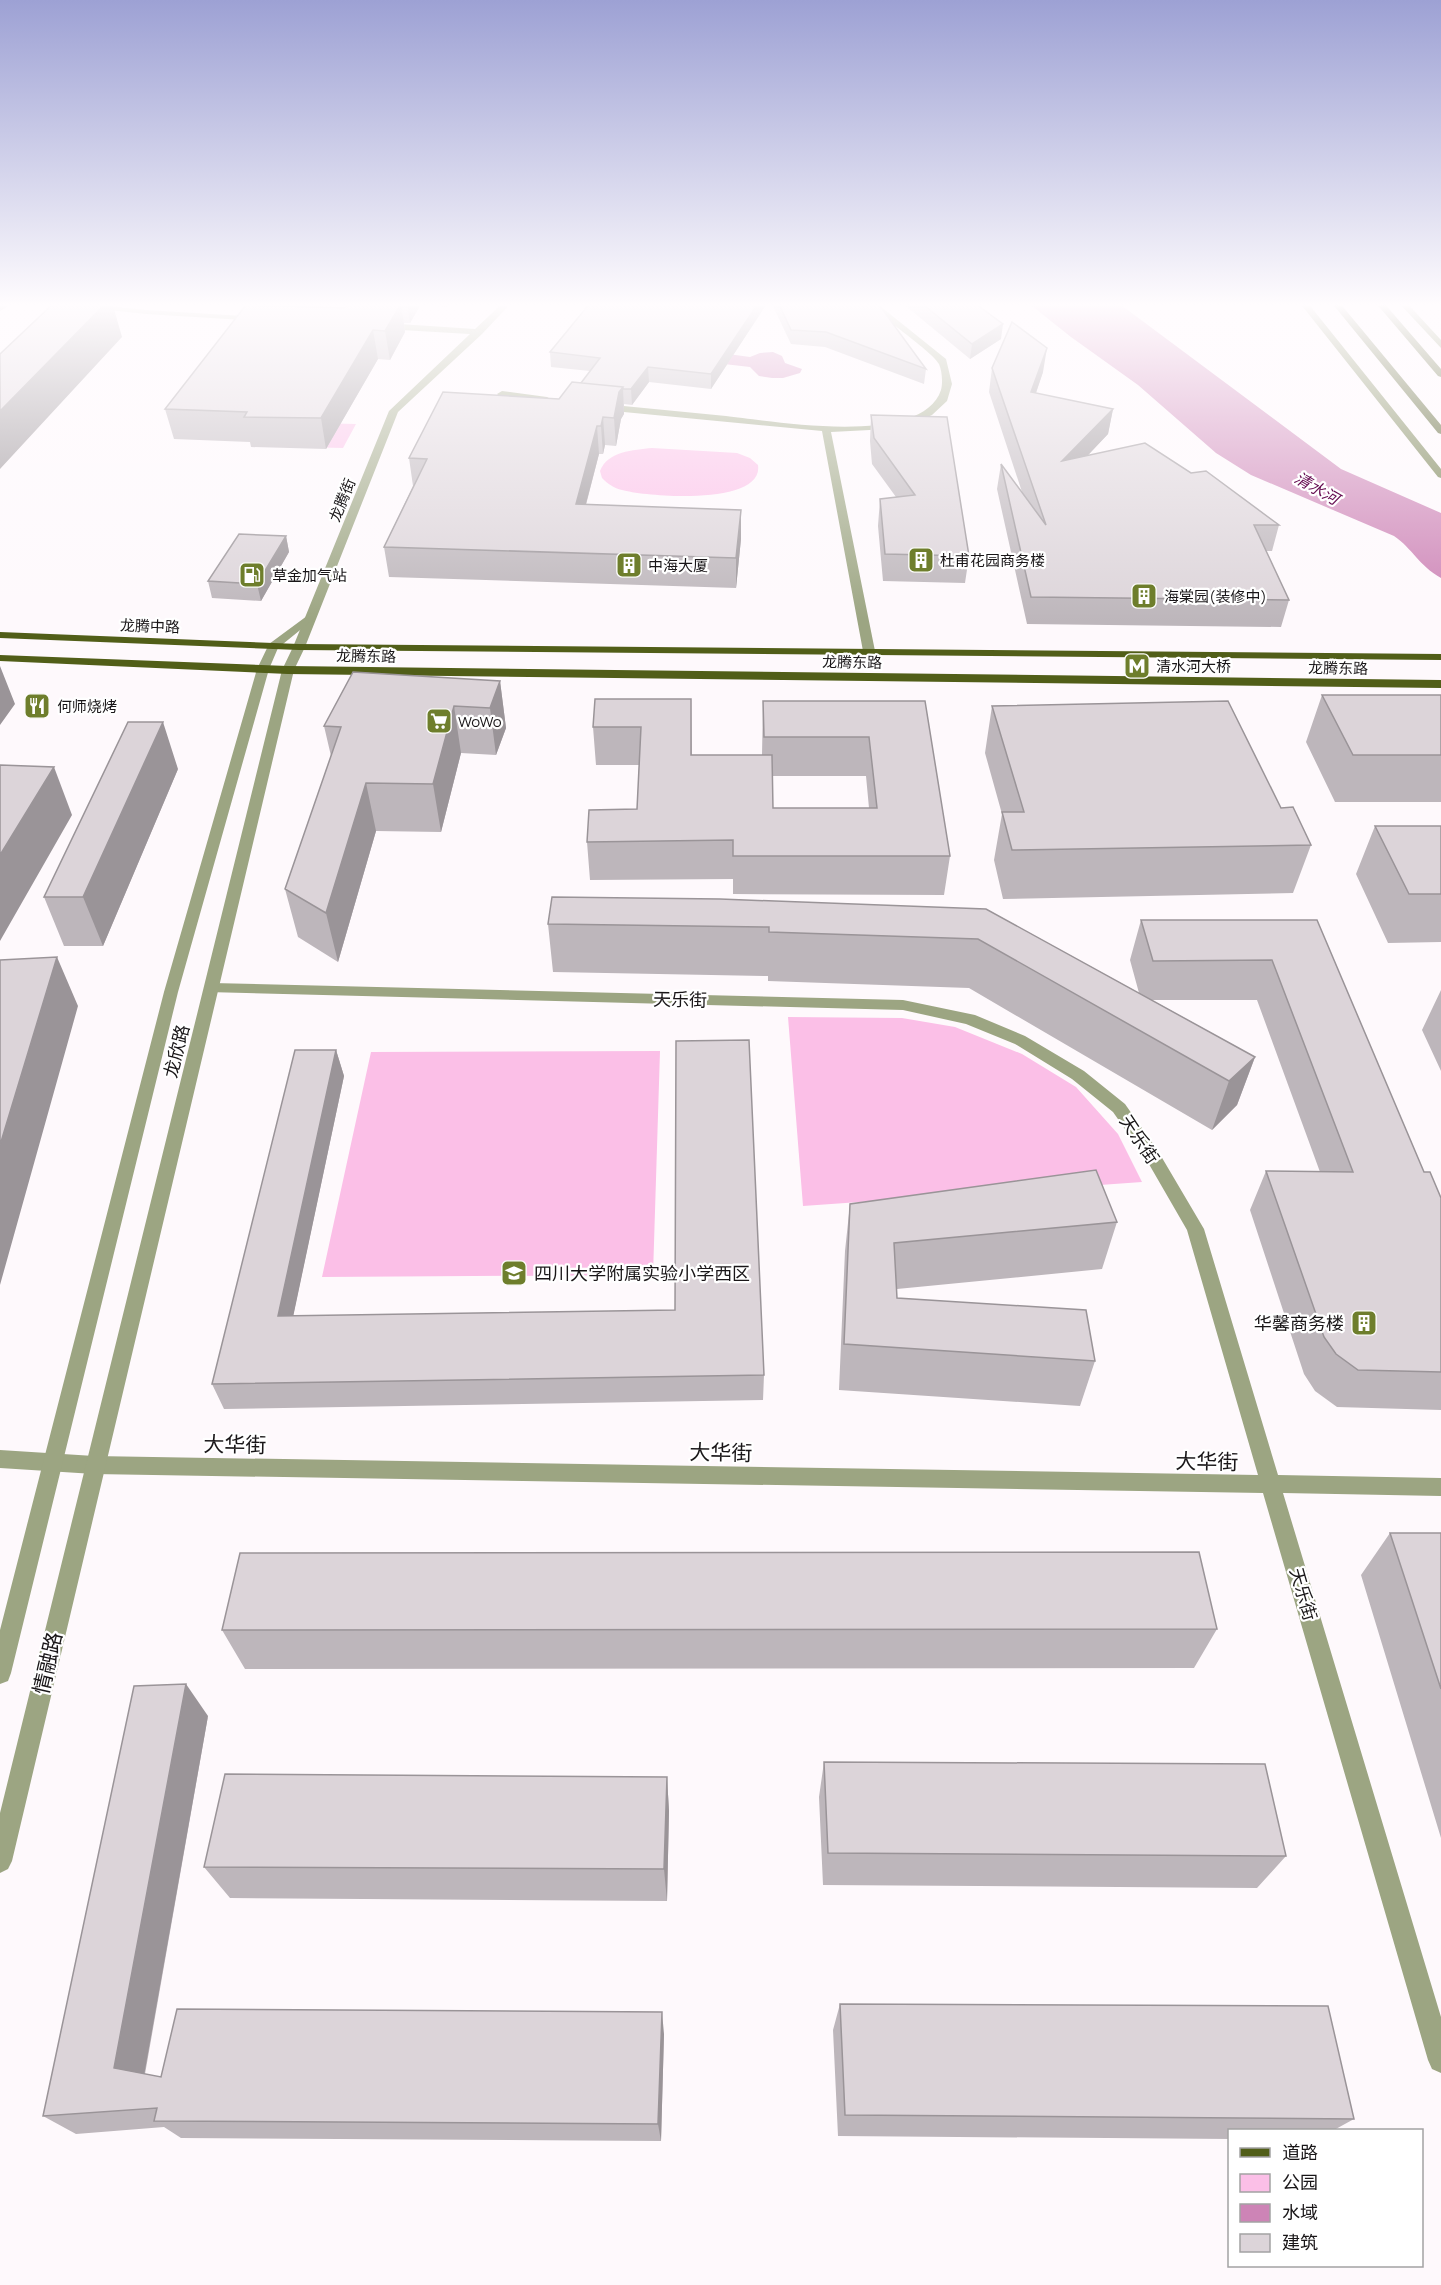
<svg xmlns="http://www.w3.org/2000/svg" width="1441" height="2285" font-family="Manrope,'Noto Sans SC',sans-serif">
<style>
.green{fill:#fbbfe7}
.water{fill:#cd84b6}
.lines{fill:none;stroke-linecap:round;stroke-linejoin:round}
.minor{fill:#9ca582;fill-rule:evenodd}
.tertiary{fill:#9ca582;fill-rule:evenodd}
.secondary{fill:#707b48;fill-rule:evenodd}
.primary{fill:#515e18;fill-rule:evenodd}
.trunk{fill:#465017;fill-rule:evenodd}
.wall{fill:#bdb6bb;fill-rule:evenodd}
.shaded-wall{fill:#9a9498}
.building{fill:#dcd4d9;stroke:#9a9498;stroke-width:1.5}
.labels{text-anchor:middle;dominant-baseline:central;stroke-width:4.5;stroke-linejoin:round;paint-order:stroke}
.far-street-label{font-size:15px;fill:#191618;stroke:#fff}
.far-poi-label{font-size:15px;fill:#191618;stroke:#fff;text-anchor:start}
.far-water-label{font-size:16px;font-style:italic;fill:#650c51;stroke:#fff}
.street-label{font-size:18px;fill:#191618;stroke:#fff}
.poi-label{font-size:18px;fill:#191618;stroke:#fff;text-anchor:start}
.near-street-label{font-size:21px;fill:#191618;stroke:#fff}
</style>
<rect width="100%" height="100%" fill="#fef9fc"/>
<path class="green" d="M270,422L356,424L343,448L254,446Z
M652,448L737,453L750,458L758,465C764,506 647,497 622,490C614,488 608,484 602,478L600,471C608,451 633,450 652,448Z
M788,1017L902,1018L955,1027L1022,1054L1076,1087L1118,1134L1142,1182L803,1206Z
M660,1051L653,1275L322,1277L371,1052Z"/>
<path class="water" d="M1027,302H1117L1341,469L1441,513V578C1418,565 1413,549 1394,536L1251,475L1216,453L1138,385L1071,337Z
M773,352L782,356L785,363L802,369L800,373L783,378H772L759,376L750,367L724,364L728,354L750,357L760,353Z"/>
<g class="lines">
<path class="minor" d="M49,302H72L146,310L259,317L263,319L259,321L146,314L53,304Z
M504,302H512L482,334L398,412L305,647L303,649H295L293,647L389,411L470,334L384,329L380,326L384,323L475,329Z
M866,302H875L946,359L952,384L947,401L932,415L914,423L889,429L831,432L875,651L869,654L863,651L822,431L603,410L598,407L603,404C644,408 685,412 726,416C772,421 922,448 941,390C943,383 942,371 939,364C934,353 879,315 866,302Z
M502,391L547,397L552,400L547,403L499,396L497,394Z
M212,983L903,1000L975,1015L1025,1036L1084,1071L1125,1104L1158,1151L1204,1229L1278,1475L1441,1478V1496L1283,1493L1441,2017V2073L1432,2069L1428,2060L1263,1493L94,1474L0,1468V1450L94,1456L1258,1475L1187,1230L1146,1159L1113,1112L1072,1079L1015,1044L966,1024L903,1010L207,992L205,988L207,984Z"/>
<path class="tertiary" d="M311,613L315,614V618L278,648L269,669L178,992L11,1673L8,1681L0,1684V1630L164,992L257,669L269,644Z
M299,644L305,647L294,670L12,1861L8,1869L0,1873V1813L282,670L293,647Z"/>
<path class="secondary" d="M1299,302H1307L1441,469V478L1438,477Z
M1398,302H1406L1441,340V348Z"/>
<path class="primary" d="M0,632L299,644L1441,654V660L299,650L0,638Z
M0,655L288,666L1441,680V688L288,674L0,661Z"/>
<path class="trunk" d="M1331,302H1339L1441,425V434L1438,433Z
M1375,302H1383L1441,369V377L1438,376Z"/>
</g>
<path class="wall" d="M353,302H453L446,307L421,304L410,323H404L405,332L390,360L378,359L326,449L251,447L250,442L174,439L165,409L344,308Z
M768,302L711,389L649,382L632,405L624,404V414L621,419L616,446L605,445L603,454H599L586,505L741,539L736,588L389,577L384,547L413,486L409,458L559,399L581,383L590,371L551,367L550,352Z
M771,302H877L926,369L924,384L825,347L791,344Z
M901,302H973L1001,339L970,359Z
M992,368L1043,372L1036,393L1113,409L1108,434L1087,456L1191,473L1279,525L1272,551H1266L1289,600L1281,627L1027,624L997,489L1001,464L1022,492L989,392Z
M871,415L969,556L965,583L883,581L878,526L880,499L896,497L872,464L870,441Z
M286,536L289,552L261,601L212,598L208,581Z
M500,681L506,728L496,755L461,753L441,832L376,831L338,962L298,937L285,889L331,756L324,726Z
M1322,695H1441V802H1335L1306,742Z
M691,699L692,755H762L763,701H925L950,856L944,895L733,894V879L590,880L587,842L637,809L639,765H596L593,727ZM772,776H866L869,808H773Z
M992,706L1281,808L1311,845L1293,893L1003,899L994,860L1002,814L985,753Z
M178,769L103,946H64L44,897Z
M1375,826H1441V942L1388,943L1356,874Z
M986,909L1139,993L1130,960L1141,920H1317L1424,1172L1441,1198V1410L1337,1407L1315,1391L1304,1374L1250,1210L1266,1171L1320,1172L1257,1000H1152L1255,1057L1237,1105L1212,1130L969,988L768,981V976L553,972L548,924Z
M1441,990V1071L1422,1030Z
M336,1050L344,1076L293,1316L764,1375L763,1400L224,1409L212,1384Z
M850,1204L1117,1222L1102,1269L897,1289V1298L1095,1361L1080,1406L839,1390L845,1251Z
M1390,1533H1441V1838L1361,1575Z
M1217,1629L1194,1668L245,1669L222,1630Z
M208,1716L145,2074L161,2077L664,2034L661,2141L181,2138L164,2127L76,2134L43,2116Z
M824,1762L1286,1856L1257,1888L823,1885L819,1797Z
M667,1777L669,1811L667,1901L230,1898L204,1867Z
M840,2004L1354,2119L1334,2130H1230V2139L838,2136L833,2030Z"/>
<path class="shaded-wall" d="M0,302H15L0,311Z
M107,302H112L122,337L0,469V411Z
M407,302H421V304L410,323Z
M446,302H453L446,307Z
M759,302H768L711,389V374Z
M401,304L405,332L390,360L385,331Z
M1003,324L1001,339L970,359L972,344Z
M373,330L378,359L326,449L321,418Z
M1047,348L1043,372L1028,416L1031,392Z
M648,367L649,382L632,405L631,389Z
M623,387L624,414L621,419L616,446L614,418L619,392Z
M1113,409L1108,434L1058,487L1062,461Z
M603,417L605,445L603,454L601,426Z
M597,426L599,454L578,534L576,504Z
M741,510V539L736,588V558Z
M286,536L289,552L261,601L257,584Z
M0,666L15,704L0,725Z
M500,681L506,728L496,755L490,708Z
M454,706L461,753L441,832L433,784Z
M163,722L178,769L103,946L83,897Z
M54,767L72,815L0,941V855Z
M366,783L376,831L338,962L326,913Z
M57,957L78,1006L0,1285V1145Z
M336,1050L344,1076L288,1341L278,1316Z
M1255,1057L1237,1105L1212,1130L1229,1081Z
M186,1684L208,1716L142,2087L114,2068Z
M667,1777L669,1811L667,1901L664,1869Z
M662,2012L664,2034L661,2141L658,2124Z"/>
<path class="building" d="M55,302H107L0,411V354Z
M353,302L401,304L385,331L373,330L321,418L244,417L247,412L165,409L246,305L344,308Z
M591,302H759L711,374L648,367L631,389H623V387L581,383L600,358L550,352Z
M778,302H877L926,369L826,332L791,330Z
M920,302H973L1003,324L972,344Z
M1012,322L1047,348L1031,392L1113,409L1062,461L1145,443L1191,473L1206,471L1279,525H1254L1289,600L1031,597L1001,464L1046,525L992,368Z
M572,382L623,387L619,392L614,418L603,417L601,426H597L576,504L741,510L736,558L384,547L427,459L409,458L443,392L559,399Z
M871,415L947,417L969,556L885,554L880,499L915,495L874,438Z
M239,534L286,536L257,584L208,581Z
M353,672L500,681L490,708L454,706L433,784L366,783L326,913L285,889L341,727L324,726Z
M1322,695H1441V755H1353Z
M595,699H691V755H772L773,808H877L869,737H764L763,701H925L950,856H733V840L587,842L589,810L637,809L641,727H593Z
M1228,701L1281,808L1293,807L1311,845L1012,850L1002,812H1024L992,706Z
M128,722H163L83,897H44Z
M0,765L54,767L0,855Z
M1375,826H1441V894H1409Z
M552,897L720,899L986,909L1255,1057L1229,1081L978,939L769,932V927L548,924Z
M1141,920H1317L1424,1172H1430L1441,1198V1372L1358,1370L1336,1354L1324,1337L1266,1171L1353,1172L1272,960L1153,961Z
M57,957L0,1145V960Z
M749,1040L764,1375L212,1384L295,1050H336L278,1316L675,1310L676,1041Z
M1096,1170L1117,1222L894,1243L897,1298L1086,1310L1095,1361L844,1344L850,1204Z
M1390,1533H1441V1689Z
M1199,1552L1217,1629L222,1630L240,1553Z
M186,1684L114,2068L161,2077L177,2009L662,2012L658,2124L154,2121L157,2108L43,2116L134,1686Z
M824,1762L1265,1764L1286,1856L828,1853Z
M225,1774L667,1777L664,1869L204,1867Z
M840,2004L1328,2006L1354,2119L845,2115Z"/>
<linearGradient id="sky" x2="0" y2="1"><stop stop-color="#9da1d4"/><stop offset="0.49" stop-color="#fffcfe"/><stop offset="1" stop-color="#fffcfe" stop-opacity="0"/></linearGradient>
<rect width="1441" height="622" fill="url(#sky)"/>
<defs>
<g id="building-square" transform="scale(1.35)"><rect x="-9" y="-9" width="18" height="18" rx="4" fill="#6e7e2c" stroke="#fff"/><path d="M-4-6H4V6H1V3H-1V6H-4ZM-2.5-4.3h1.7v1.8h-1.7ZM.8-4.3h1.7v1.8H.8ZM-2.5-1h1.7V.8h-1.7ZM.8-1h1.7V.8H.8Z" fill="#fff"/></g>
<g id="fuel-square" transform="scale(1.35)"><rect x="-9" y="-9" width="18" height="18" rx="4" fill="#6e7e2c" stroke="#fff"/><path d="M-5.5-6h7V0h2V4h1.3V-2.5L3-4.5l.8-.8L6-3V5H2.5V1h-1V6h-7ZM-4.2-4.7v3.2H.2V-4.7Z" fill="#fff"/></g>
<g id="metro-square" transform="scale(1.35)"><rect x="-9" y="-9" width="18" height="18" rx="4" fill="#6e7e2c" stroke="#fff"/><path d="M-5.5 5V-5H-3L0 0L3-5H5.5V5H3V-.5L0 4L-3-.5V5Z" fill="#fff"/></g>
<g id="restaurant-square" transform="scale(1.35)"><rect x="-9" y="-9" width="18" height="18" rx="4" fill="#6e7e2c" stroke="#fff"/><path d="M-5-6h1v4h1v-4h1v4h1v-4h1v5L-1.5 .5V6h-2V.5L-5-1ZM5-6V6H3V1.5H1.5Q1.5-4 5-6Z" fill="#fff"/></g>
<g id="supermarket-square" transform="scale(1.35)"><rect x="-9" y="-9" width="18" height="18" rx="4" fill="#6e7e2c" stroke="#fff"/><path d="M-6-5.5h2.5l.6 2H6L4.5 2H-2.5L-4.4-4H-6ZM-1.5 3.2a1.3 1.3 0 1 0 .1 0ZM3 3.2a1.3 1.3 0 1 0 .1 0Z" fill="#fff"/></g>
<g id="school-square" transform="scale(1.35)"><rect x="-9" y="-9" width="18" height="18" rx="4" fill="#6e7e2c" stroke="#fff"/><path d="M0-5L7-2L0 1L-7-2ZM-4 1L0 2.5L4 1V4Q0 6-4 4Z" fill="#fff"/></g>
</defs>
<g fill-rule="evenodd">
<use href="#building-square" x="921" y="560"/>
<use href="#building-square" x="629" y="565"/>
<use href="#fuel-square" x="252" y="575"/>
<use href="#building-square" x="1144" y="596"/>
<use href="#metro-square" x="1137" y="666"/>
<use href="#restaurant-square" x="37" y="706"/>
<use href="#supermarket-square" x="439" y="721"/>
<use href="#school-square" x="514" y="1273"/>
<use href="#building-square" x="1364" y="1323"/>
</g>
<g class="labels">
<g class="far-street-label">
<text transform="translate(342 500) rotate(-68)">龙腾街</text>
<text transform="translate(150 626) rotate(2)">龙腾中路</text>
<text transform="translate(366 656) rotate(1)">龙腾东路</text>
<text transform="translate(852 662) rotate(1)">龙腾东路</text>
<text transform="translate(1338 668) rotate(1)">龙腾东路</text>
</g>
<g class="far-poi-label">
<text x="940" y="560">杜甫花园商务楼</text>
<text x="648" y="565">中海大厦</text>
<text x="272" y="575">草金加气站</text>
<text x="1164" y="596">海棠园(装修中)</text>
<text x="1156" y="666">清水河大桥</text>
<text x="57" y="706">何师烧烤</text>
<text x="458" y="721">WoWo</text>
</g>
<g class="far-water-label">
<text transform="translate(1317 488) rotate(30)">清水河</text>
</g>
<g class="street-label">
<text transform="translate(680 999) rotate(1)">天乐街</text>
<text transform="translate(176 1051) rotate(-76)">龙欣路</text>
<text transform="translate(1140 1139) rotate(56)">天乐街</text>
<text transform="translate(1304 1594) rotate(74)">天乐街</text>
</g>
<g class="poi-label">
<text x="534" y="1273">四川大学附属实验小学西区</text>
<text x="1344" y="1323" text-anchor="end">华馨商务楼</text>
</g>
<g class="near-street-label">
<text transform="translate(235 1444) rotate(1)">大华街</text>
<text transform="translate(721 1452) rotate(1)">大华街</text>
<text transform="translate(1207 1461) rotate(1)">大华街</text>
<text transform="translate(47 1663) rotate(-77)">情融路</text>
</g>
</g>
<rect x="1228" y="2129" width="195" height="138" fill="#ffffff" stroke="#a3a2a3" stroke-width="1.5"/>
<rect x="1240" y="2148" width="30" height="9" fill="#515e18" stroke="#a3a2a3" stroke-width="1.5"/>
<text x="1282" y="2159" font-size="18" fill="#191618">道路</text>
<rect x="1240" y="2174" width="30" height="18" fill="#fbbfe7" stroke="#a3a2a3" stroke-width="1.5"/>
<text x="1282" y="2189" font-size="18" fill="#191618">公园</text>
<rect x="1240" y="2204" width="30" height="18" fill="#cd84b6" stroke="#a3a2a3" stroke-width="1.5"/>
<text x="1282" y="2219" font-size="18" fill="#191618">水域</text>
<rect x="1240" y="2234" width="30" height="18" fill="#dcd4d9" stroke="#a3a2a3" stroke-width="1.5"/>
<text x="1282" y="2249" font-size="18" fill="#191618">建筑</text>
</svg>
